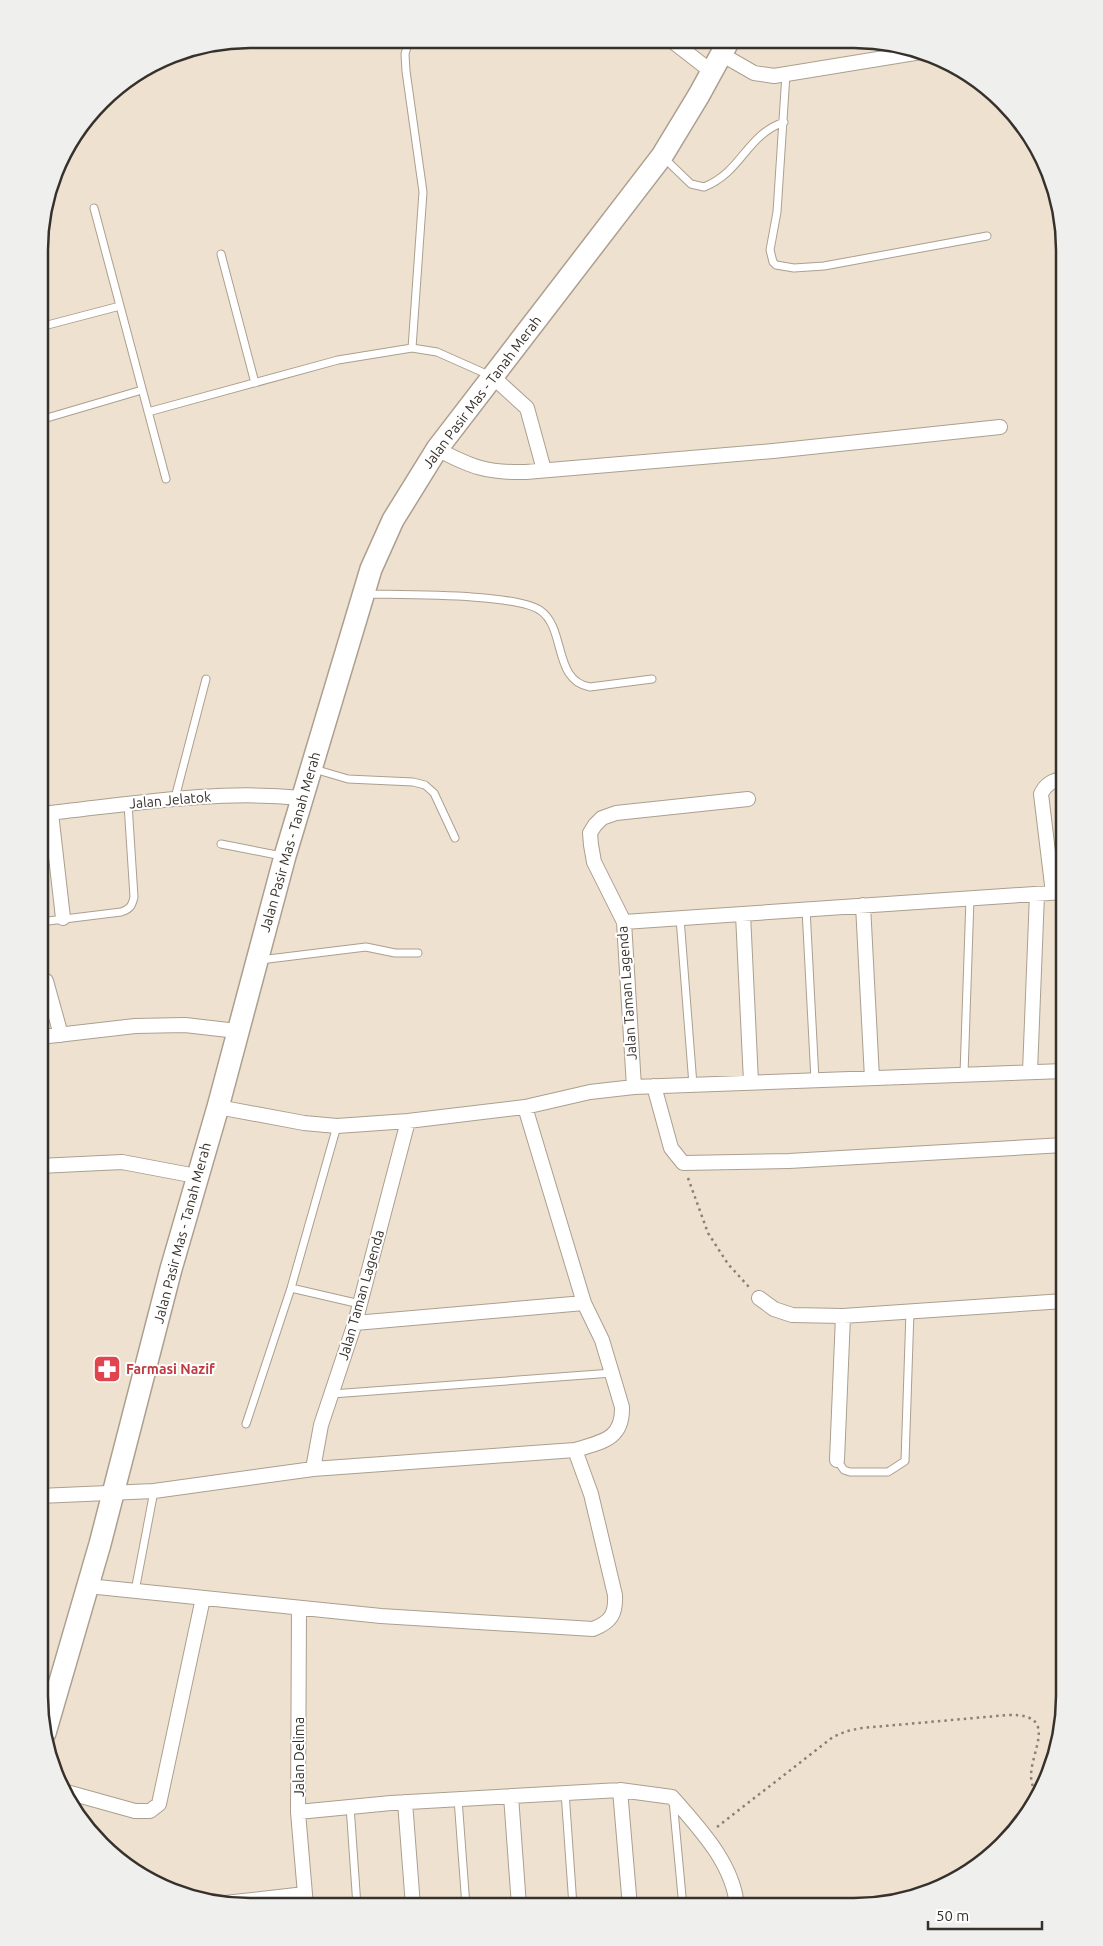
<svg xmlns="http://www.w3.org/2000/svg" width="1103" height="1946" font-family="Ubuntu,sans-serif">
<style>
.lines{fill:none;stroke-linecap:round;stroke-linejoin:round}
.service-casing{stroke:#ac9f8f;stroke-width:9}
.minor-casing{stroke:#ac9f8f;stroke-width:16}
.primary-casing{stroke:#ac9f8f;stroke-width:24}
.path{stroke:#8a8075;stroke-width:2.5;stroke-dasharray:2.5 4;stroke-linecap:butt}
.service{stroke:#fff;stroke-width:7}
.minor{stroke:#fff;stroke-width:14}
.primary{stroke:#fff;stroke-width:21}
.labels{text-anchor:middle;dominant-baseline:central;stroke-width:4;stroke-linejoin:round;paint-order:stroke}
.street-label{font-size:14px;fill:#37312b;stroke:#fff}
.health-label{font-size:14px;font-weight:bold;fill:#be3a42;stroke:#fff;text-anchor:start}
.rim{fill:none;stroke:#37312b;stroke-width:2.5}
</style>
<rect width="100%" height="100%" fill="#efe1d0"/>
<g class="lines">
<g class="service-casing">
<path id="service" d="M409,40L405,54L406,71L423,192L412,348
M786,74L777,212L770,250L773,262L776,265L794,268L824,266L987,236
M664,158L691,184L704,187C743,171 745,136 784,122
M94,208L166,479
M221,254L255,383
M40,327L120,306
M148,412L338,360L412,348L437,352L491,376
M40,420L142,390
M366,594C401,595 517,593 541,611C566,629 553,681 590,687L652,679
M314,769L348,779L413,782L425,785L434,793L455,838
M175,798L206,679
M221,844L282,856
M806,909L815,1080
M680,918L693,1085
M40,922L121,912C130,909 132,906 134,897L128,804
M260,960L366,947L395,953H418
M964,1074L970,898
M291,1288L360,1304
M332,1394L612,1373
M246,1424L291,1288L337,1126
M837,1460L844,1470L850,1472H888L905,1461L910,1311
M135,1591L154,1491
M565,1792L573,1906
M458,1799L466,1906
M673,1800L683,1907
M350,1806L357,1906"/>
</g>
<g class="minor-casing">
<path id="minor" d="M672,41L712,72
M721,54L754,73L774,76L921,52
M493,377L527,408L544,470
M437,449C471,467 487,473 526,472L773,451L1000,427
M51,813L63,918
M40,814C127,805 214,789 301,798
M1053,893L1041,794C1046,783 1053,781 1064,778
M863,905L872,1078
M743,914L751,1082
M624,922L1064,892
M46,981L61,1035
M40,1037L135,1026L185,1025L237,1031
M1030,1072L1037,894
M654,1086L671,1148L683,1163L789,1161L1064,1145
M634,1087L624,922L594,862L591,845L590,833L595,825L602,818L616,813L748,799
M218,1107L304,1123L337,1126L408,1121L525,1107L590,1092L634,1087L1064,1071
M39,1166L122,1162L196,1176
M759,1298L774,1309L792,1315L843,1316L1064,1301
M355,1323L584,1303
M837,1460L843,1316
M313,1469L321,1425L355,1323L408,1121
M39,1496L154,1491L313,1469L575,1450C601,1442 623,1440 622,1407L602,1340L584,1303L525,1107
M88,1586L381,1616L593,1629C611,1622 616,1614 615,1595L591,1494L575,1450
M299,1608L298,1812L306,1906
M620,1790L630,1907
M63,1791L135,1811H150L159,1804L203,1598
M511,1796L519,1906
M405,1802L413,1906
M298,1812L391,1803L620,1790L672,1797C699,1828 734,1864 737,1907
M216,1904L305,1894"/>
</g>
<g class="primary-casing">
<path id="primary" d="M45,1733L100,1544L171,1269L218,1107L285,856L371,569L393,520L437,449L662,156L699,95L728,42"/>
</g>
<path class="path" d="M688,1178L708,1233L728,1264L749,1287
M717,1827L833,1737L847,1731L862,1728L1008,1715C1072,1713 1012,1770 1038,1793"/>
<use href="#service" class="service"/>
<use href="#minor" class="minor"/>
<use href="#primary" class="primary"/>
</g>
<defs>
<g id="pharmacy-square" transform="scale(1.4375)"><rect x="-9" y="-9" width="18" height="18" rx="4" fill="#e0444e" stroke="#fff"/><path d="M-2-6h4v4h4v4h-4v4h-4v-4h-4v-4h4Z" fill="#fff"/></g>
</defs>
<g fill-rule="evenodd">
<use href="#pharmacy-square" x="107" y="1369"/>
</g>
<g class="labels">
<g class="street-label">
<text transform="translate(482 392) rotate(-53)">Jalan Pasir Mas - Tanah Merah</text>
<text transform="translate(170 800) rotate(-5)">Jalan Jelatok</text>
<text transform="translate(290 842) rotate(-74)">Jalan Pasir Mas - Tanah Merah</text>
<text transform="translate(627 993) rotate(-94)">Jalan Taman Lagenda</text>
<text transform="translate(182 1233) rotate(-75)">Jalan Pasir Mas - Tanah Merah</text>
<text transform="translate(361 1295) rotate(-74)">Jalan Taman Lagenda</text>
<text transform="translate(299 1757) rotate(-90)">Jalan Delima</text>
</g>
<g class="health-label">
<text x="126" y="1369">Farmasi Nazif</text>
</g>
</g>
<path d="M0 0H1103V1946H0ZM250 48H854A202 202 0 0 1 1056 250V1696A202 202 0 0 1 854 1898H250A202 202 0 0 1 48 1696V250A202 202 0 0 1 250 48Z" fill="#efefee" fill-rule="evenodd"/>
<path class="rim" d="M250 48H854A202 202 0 0 1 1056 250V1696A202 202 0 0 1 854 1898H250A202 202 0 0 1 48 1696V250A202 202 0 0 1 250 48Z"/>
<path d="M928 1921v8h114v-8" fill="none" stroke="#37312b" stroke-width="2.5"/>
<text x="936" y="1921" font-size="15" fill="#37312b" stroke="#ffffff" stroke-width="4" paint-order="stroke">50 m</text>
</svg>
